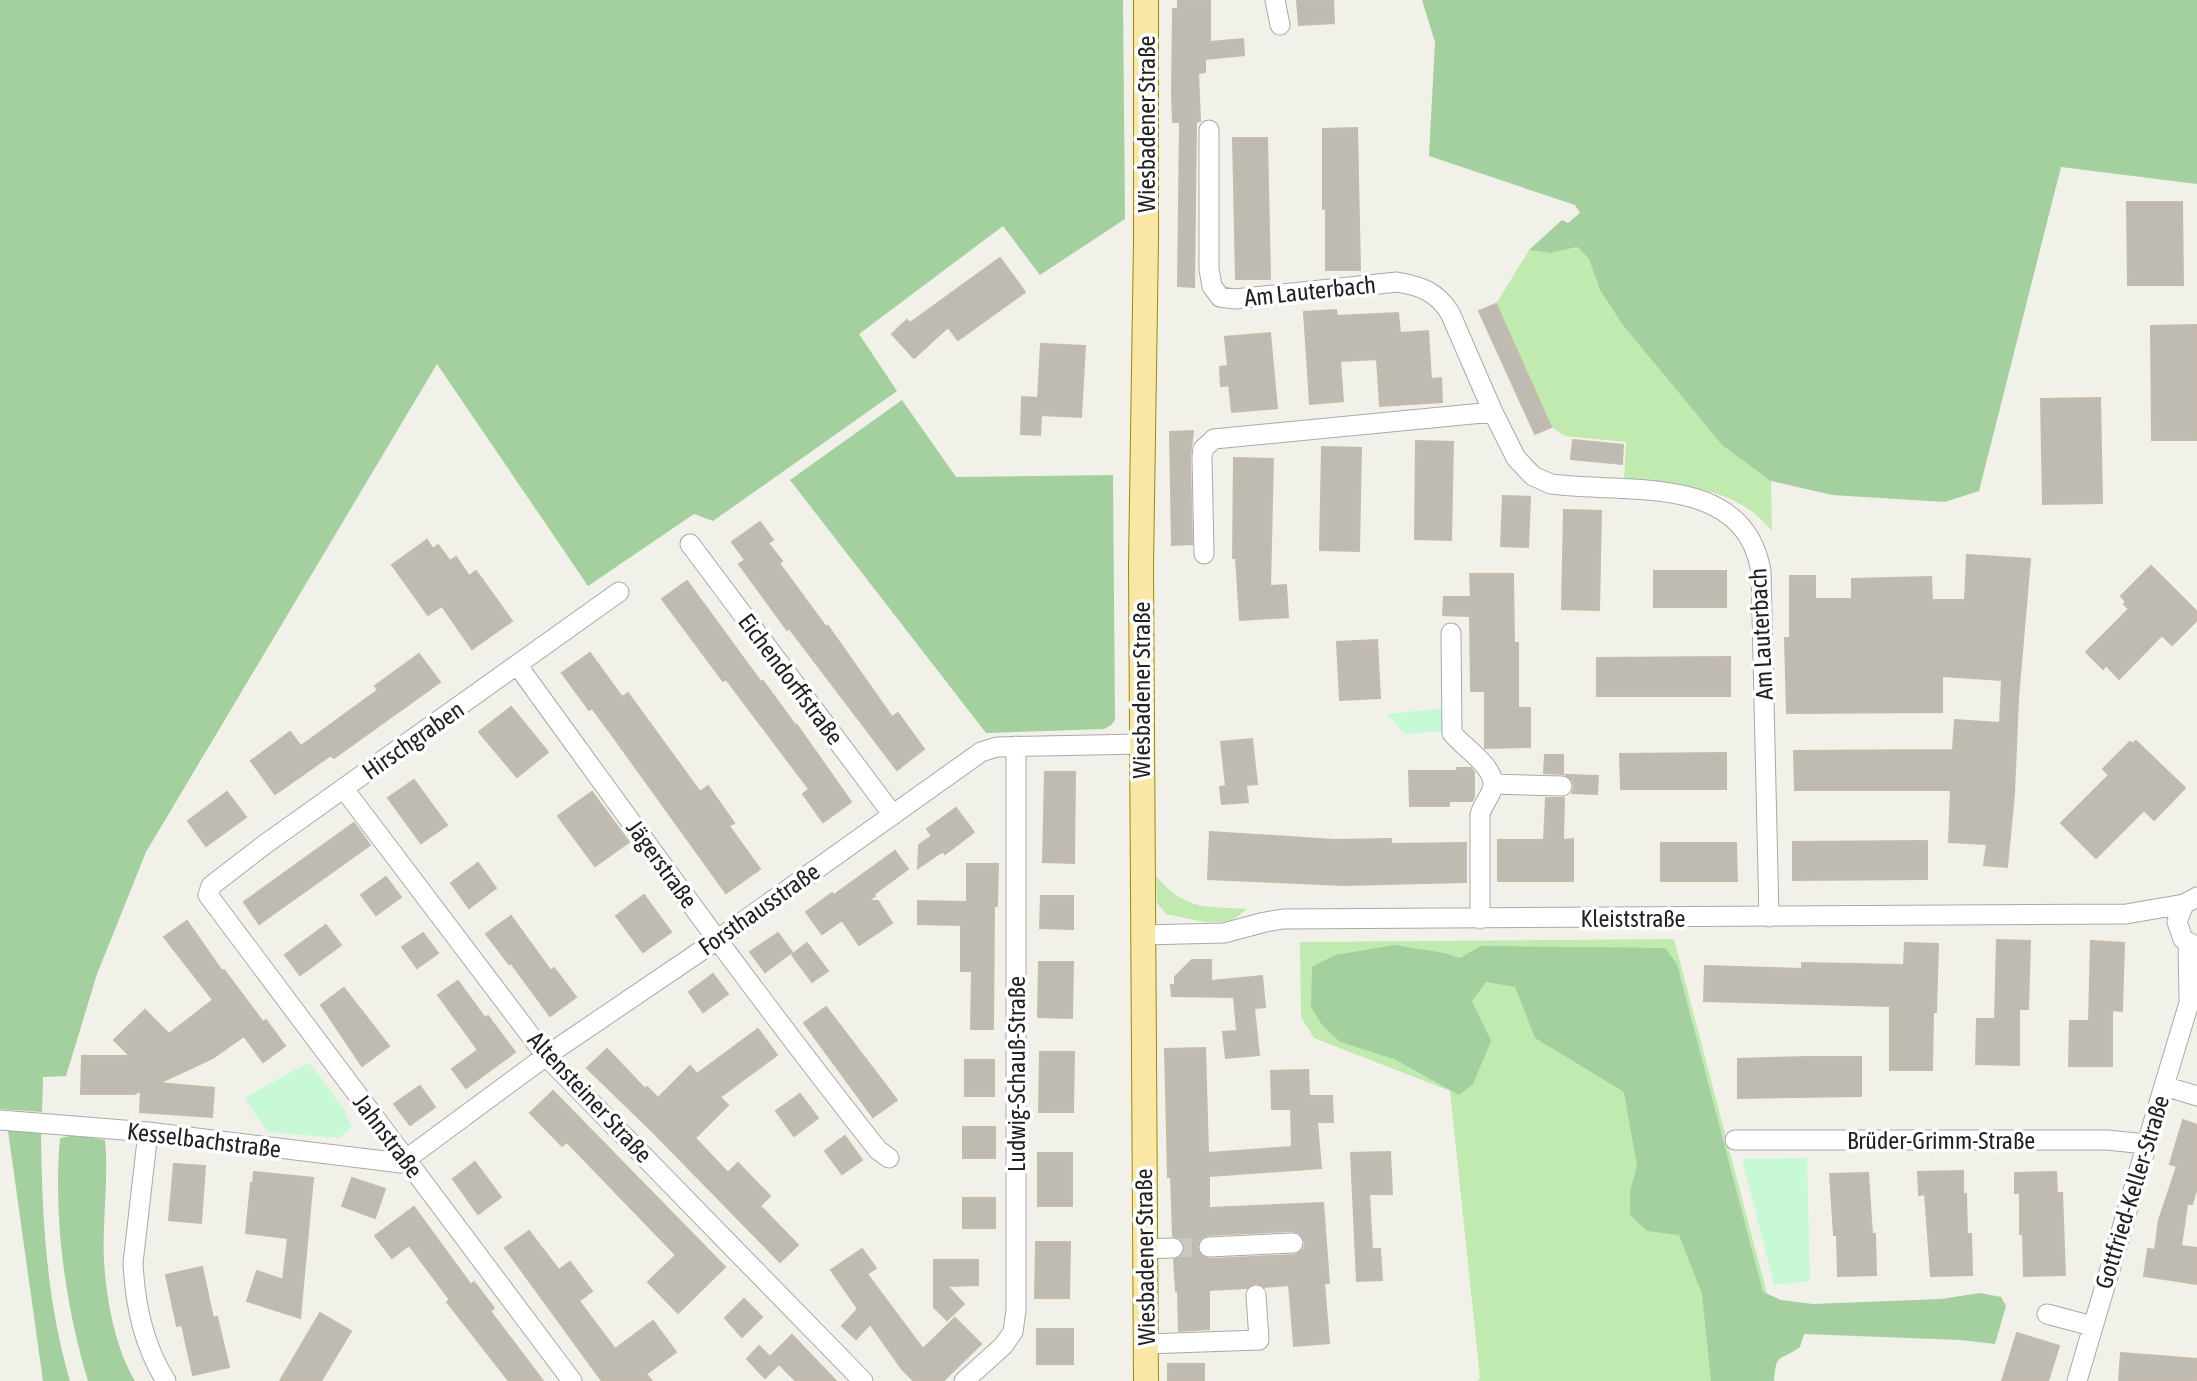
<svg xmlns="http://www.w3.org/2000/svg" width="2197" height="1381" font-family="'Asap Condensed',sans-serif">
<style>
.grass{fill:#c1eab0}
.forest{fill:#a3d09e}
.park{fill:#c8f9d6}
.building{fill:#bfbab2;stroke:#c4bbab;stroke-width:2;fill-rule:evenodd}
.lines{fill:none;stroke-linecap:round;stroke-linejoin:round}
.minor-tunnel{stroke:#c8c8c1;stroke-width:19;stroke-dasharray:19 10;stroke-linecap:butt}
.minor-casing{stroke:#a9a9a9;stroke-width:21}
.major-casing{stroke:#9e8a02;stroke-width:26}
.minor{stroke:#fff;stroke-width:19}
.major{stroke:#fbe7a5;stroke-width:24}
.labels{text-anchor:middle;dominant-baseline:central;stroke-width:7;stroke-linejoin:round;paint-order:stroke}
.street-label{font-size:24px;fill:#222;stroke:#fff}
</style>
<rect width="100%" height="100%" fill="#f2f1e9"/>
<path class="grass" d="M1577,247L1589,259L1600,290L1723,446L1771,481L1772,531C1735,485 1678,485 1624,481L1626,442L1565,436L1551,427L1496,304L1529,250L1551,253Z
M1156,876C1186,911 1204,906 1247,909L1234,919L1222,922H1204L1166,914L1157,903Z
M1674,939L1770,1305L1766,1381H1478L1480,1378L1450,1091L1314,1038L1301,1017L1300,942Z"/>
<path class="forest" d="M0,0H1123L1125,219L1040,275L1003,226L859,334L897,391L713,521L694,514L588,586L437,364L146,852L97,974L66,1076L43,1077L42,1112L0,1109Z
M1422,0H2197V184L2061,167L1979,491L1945,502L1832,495L1771,481L1723,446L1623,325L1600,290L1589,259L1577,247L1551,253L1529,250L1562,220L1568,223L1580,213L1575,205L1429,156L1435,42Z
M902,400L956,477L1113,475L1115,720L1111,725L1104,729L986,733L790,480Z
M1395,945L1444,953L1460,958L1481,946L1665,948L1677,964L1763,1292L1781,1300L1813,1304L1941,1299L1980,1293L2001,1297L2006,1306L1995,1344L1961,1340L1804,1334L1800,1347C1780,1362 1776,1351 1774,1381H1711L1702,1294L1679,1235L1647,1231L1630,1215V1191L1637,1166L1624,1092L1535,1038L1515,987L1486,982L1472,1001L1491,1041L1473,1084L1459,1095L1394,1059L1340,1042L1322,1025L1311,1007L1312,967L1335,955Z
M8,1131L41,1132C42,1216 46,1299 70,1381H43Z
M76,1135L105,1140C109,1180 102,1220 104,1260C106,1298 115,1348 135,1381H88C65,1304 53,1218 60,1138Z"/>
<path class="park" d="M1443,708L1444,731L1404,734L1387,714Z
M309,1062L344,1109L352,1127L339,1138L268,1132L244,1098Z
M1807,1158L1810,1281L1774,1285L1742,1159Z"/>
<path class="building" d="M1178,0H1210V42L1243,39L1244,55L1205,59V72L1198,73L1200,121L1196,122L1194,287L1178,286L1180,122H1173L1172,95L1173,9H1178Z
M1297,0H1333L1334,23L1299,25Z
M1357,128L1360,270H1326V209H1323V129Z
M1233,138H1267L1270,279H1236Z
M2127,202H2182L2183,285H2128Z
M1000,258L1025,292L958,340L948,327L914,358L892,334L907,320L910,323Z
M1496,304L1551,427L1535,434L1479,311Z
M1336,310L1337,316L1398,313L1400,333L1428,331L1431,379L1441,378L1442,402L1380,406L1377,359L1340,361L1343,401L1310,404L1304,312Z
M2197,325V440H2152L2151,326Z
M1270,333L1277,408L1232,412L1229,385L1221,386L1220,367L1228,366L1225,337Z
M1041,344L1085,346L1081,417L1041,415L1040,435L1021,434L1022,397L1038,398Z
M2100,398L2102,503L2043,504L2041,399Z
M1193,431L1190,457L1192,544L1172,545L1170,432Z
M1573,440L1623,445L1622,464L1571,459Z
M1416,441L1453,442L1451,540L1415,539Z
M1322,447L1361,448L1359,551L1320,550Z
M1234,458L1273,459L1270,586L1286,585L1288,617L1240,620L1236,558H1233Z
M1503,496L1530,497L1528,547L1501,546Z
M1564,510L1601,511L1599,610L1562,609Z
M760,522L773,540L768,543L782,561L779,563L826,627L828,626L892,717L898,713L924,749L897,770L789,628L787,630L739,564L745,560L732,542Z
M427,540L433,549L438,545L450,561L456,557L469,576L476,571L512,621L472,649L442,606L428,615L392,565Z
M1967,555L2030,559L2018,699L2014,794L2007,867L1984,865L1987,844L1949,842L1951,790H1795L1794,751L1953,750L1955,720L2000,723L2002,680L1942,676V712L1787,713L1785,638H1790V576H1815V599H1852V579L1931,577L1932,600H1965Z
M2151,566L2197,612V620L2172,645L2162,635L2119,679L2106,665L2103,669L2086,652L2129,609L2124,604L2126,602L2121,596Z
M1654,571H1726V607H1654Z
M1470,574H1513L1514,643H1518V708H1530V747L1485,748V691H1471L1470,616L1443,615L1444,597H1471Z
M687,581L761,682L763,681L796,726L797,725L851,802L823,822L803,794L809,789L726,679L723,681L662,599Z
M1377,640L1380,698L1340,700L1337,642Z
M590,653L622,697L628,693L700,792L708,786L734,823L729,826L760,869L726,893L612,735L592,708L589,710L562,673Z
M419,654L440,682L334,758L331,755L275,794L251,761L290,732L301,746L378,690L375,686Z
M1730,657V696H1597V658Z
M511,707L548,752L517,777L479,732Z
M1252,739L1257,784L1246,785L1248,802L1222,804L1220,787L1226,786L1221,742Z
M2136,741L2185,788L2154,820L2144,810L2096,858L2061,823L2109,775L2103,769L2130,742L2132,744Z
M1726,753V789H1621L1620,754Z
M1545,755H1563V774L1544,773Z
M1457,768H1471L1474,772V797L1472,801H1449V806H1410L1409,771H1457Z
M1045,772H1075L1074,863L1043,862Z
M1566,775L1598,776L1597,794L1572,793L1574,787L1573,781Z
M414,780L447,825L421,843L388,798Z
M227,792L246,817L206,846L188,821Z
M592,792L629,842L595,866L558,816Z
M1546,798H1564L1563,840L1573,839V881H1498V840H1544Z
M956,808L974,832L945,854L943,851L918,868L919,845L932,836L927,829Z
M354,823L370,845L259,924L244,902Z
M1210,832L1335,840L1391,839V844L1466,843V882L1344,885L1208,879Z
M1927,841V879L1793,880V842Z
M1661,843H1736L1737,881H1661Z
M895,851L908,869L874,894L875,896L868,901H878L892,923L859,945L842,920L822,934L806,912L832,893L834,895Z
M478,863L496,888L469,908L451,883Z
M967,864H998L997,906H994L993,1029H971L972,971H961V925L918,924V901L967,902Z
M386,877L401,897L376,915L361,895Z
M644,895L671,932L643,952L616,916Z
M1041,896H1073V929L1040,928Z
M511,916L551,971L554,968L576,997L550,1016L511,963L509,964L486,934Z
M187,921L222,971L224,970L263,1022L266,1020L285,1046L263,1062L244,1036L213,1058L159,1083L214,1088L212,1117L140,1112L141,1091L134,1094H81L82,1056H130L114,1040L145,1010L169,1034L213,1000L164,937Z
M326,925L341,945L300,975L285,955Z
M423,933L438,953L417,968L402,947Z
M778,933L792,952L765,972L750,952Z
M1997,940L2030,941L2028,1009H2019V1065L1976,1064L1977,1019H1995Z
M2091,941L2124,943L2122,1011L2112,1010V1066H2069L2070,1021H2089Z
M807,943L828,971L812,982L792,955Z
M1905,943L1938,944L1936,1012H1933L1932,1070H1890V1006L1704,1001L1705,966L1802,969V963L1904,965Z
M1192,960H1211V981L1262,976L1265,1007L1254,1008L1259,1055L1226,1058L1223,1032L1237,1031L1234,997L1172,996L1171,985H1175V977Z
M1039,962H1073L1072,1018L1038,1017Z
M713,974L728,994L703,1012L689,992Z
M458,981L485,1018L488,1016L515,1052L466,1088L452,1069L478,1050L438,995Z
M344,988L389,1046L362,1066L321,1005Z
M826,1007L897,1100L873,1117L804,1023Z
M758,1029L777,1055L720,1097L728,1105L695,1138L728,1173L738,1163L770,1196L760,1206L798,1245L780,1262L652,1131L587,1068L607,1049L645,1089L647,1087L658,1098L690,1066L697,1074Z
M1205,1048L1208,1153L1292,1147L1291,1109H1272L1271,1071L1308,1070L1309,1096H1332L1333,1122H1317L1321,1168L1209,1176V1208L1323,1203L1329,1283H1324L1329,1343L1294,1346L1289,1285L1264,1287L1256,1283L1247,1288L1209,1290V1329L1179,1331L1178,1291H1176L1174,1260L1183,1254L1185,1247L1179,1238L1173,1236L1171,1177H1168L1165,1049ZM1292,1231L1299,1233L1305,1242L1304,1249L1294,1255L1210,1259L1203,1257L1197,1248L1199,1241L1208,1235Z
M1040,1052H1074L1073,1112H1039Z
M1808,1057H1861V1096L1738,1098V1059Z
M965,1060H994V1096H965Z
M420,1086L435,1107L410,1125L394,1104Z
M553,1091L725,1267L678,1313L648,1282L676,1255L567,1142L562,1146L530,1113Z
M800,1094L818,1118L794,1136L776,1111Z
M2183,1120L2197,1125V1188L2192,1204H2187L2181,1246L2197,1248V1284L2144,1276L2148,1249L2155,1250L2159,1220L2177,1166L2170,1164Z
M963,1127H995V1158H963Z
M845,1136L862,1160L842,1174L825,1151Z
M1390,1152L1392,1194H1369L1372,1249H1380L1382,1280L1357,1281L1351,1153Z
M1038,1153H1072V1206H1038Z
M475,1162L501,1197L478,1214L453,1179Z
M174,1164L205,1166L201,1223L169,1220Z
M1963,1171V1194H1966L1967,1234H1971L1972,1275L1931,1276L1925,1194L1919,1195L1918,1172Z
M254,1172L313,1178L300,1318L247,1301L257,1271L283,1280L288,1238L246,1233L251,1183L253,1184Z
M2056,1172L2057,1193H2062L2065,1275L2024,1276L2023,1234H2020V1193H2015V1173Z
M1868,1173L1872,1234H1875L1876,1275L1838,1276L1837,1235H1834L1830,1174Z
M352,1178L385,1189L375,1218L342,1206Z
M963,1198H995V1228H963Z
M414,1207L471,1285L474,1282L494,1308L490,1311L543,1381H509L447,1302L450,1300L409,1245L392,1258L375,1236Z
M529,1231L559,1270L570,1262L592,1291L579,1301L615,1349L653,1321L676,1352L646,1374L652,1381H602L505,1248Z
M1036,1242H1070L1069,1298H1035Z
M862,1249L876,1268L867,1274L923,1349L955,1318L981,1344L943,1381H914L902,1369L870,1324L856,1339L842,1326L858,1309L831,1270Z
M934,1260H978V1285L947,1286L964,1304L947,1320L934,1307Z
M202,1267L213,1318L217,1317L229,1367L193,1375L182,1325L177,1326L166,1275Z
M744,1299L762,1317L742,1337L725,1318Z
M320,1313L351,1331L321,1381H280Z
M1037,1329H1073V1364H1037Z
M2017,1333L2059,1346L2048,1381H2002Z
M792,1335L836,1381H796L771,1356Z
M759,1346L778,1365L765,1378L747,1359Z
M2121,1353L2197,1359V1381H2119Z
M1168,1364H1204V1381H1168Z"/>
<g class="lines">
<path class="minor-tunnel" d="M1173,1248L1209,1247"/>
<g class="minor-casing">
<path id="minor" d="M1275,0L1280,25
M1209,130V269L1212,286L1220,297L1235,299L1397,282C1421,286 1437,292 1450,313L1493,412L1516,458L1533,476L1551,484L1561,485C1634,493 1744,475 1761,571L1769,917
M690,544L893,815
M1204,554L1202,457L1203,449L1214,439L1493,412
M1451,633L1452,733C1463,747 1494,766 1493,785C1492,796 1482,804 1480,815V919
M518,666C636,829 753,992 878,1150L889,1158
M1493,784L1562,786
M344,789L546,1056L863,1381
M2197,897L2184,904L2177,922L2183,939L2197,947
M1142,935L1224,933L1265,922L1283,919L2126,914L2184,904
M2188,943L2189,999
M2164,1086L2197,1096
M0,1120L148,1132L401,1163L546,1056L717,940L981,752L997,747L1142,744
M148,1132L133,1263C135,1305 143,1345 166,1381
M1735,1140H2107L2146,1144
M1209,1247L1293,1243
M1144,1249L1173,1248
M2047,1314L2092,1326
M1146,1344L1259,1340L1256,1295
M572,1381L208,895L211,886L216,882L264,845L619,592
M964,1381L1003,1346L1013,1332L1016,1310V746
M2077,1381L2164,1086L2189,1003L2197,987"/>
</g>
<g class="major-casing">
<path id="major" d="M1146,0V240L1141,566L1146,1381"/>
</g>
<use href="#minor" class="minor"/>
<use href="#major" class="major"/>
</g>
<g class="labels">
<g class="street-label">
<text transform="translate(1146 124) rotate(-90)">Wiesbadener Straße</text>
<text transform="translate(1310 291) rotate(-6)">Am Lauterbach</text>
<text transform="translate(1761 634) rotate(-93)">Am Lauterbach</text>
<text transform="translate(791 679) rotate(53)">Eichendorffstraße</text>
<text transform="translate(1141 690) rotate(-90)">Wiesbadener Straße</text>
<text transform="translate(413 740) rotate(-35)">Hirschgraben</text>
<text transform="translate(662 864) rotate(54)">Jägerstraße</text>
<text transform="translate(759 909) rotate(-35)">Forsthausstraße</text>
<text x="1633" y="918">Kleiststraße</text>
<text transform="translate(1016 1074) rotate(-90)">Ludwig-Schauß-Straße</text>
<text transform="translate(590 1097) rotate(47)">Altensteiner Straße</text>
<text transform="translate(388 1136) rotate(53)">Jahnstraße</text>
<text transform="translate(204 1140) rotate(7)">Kesselbachstraße</text>
<text x="1941" y="1140">Brüder-Grimm-Straße</text>
<text transform="translate(2132 1192) rotate(-73)">Gottfried-Keller-Straße</text>
<text transform="translate(1145 1257) rotate(-91)">Wiesbadener Straße</text>
</g>
</g>
</svg>
